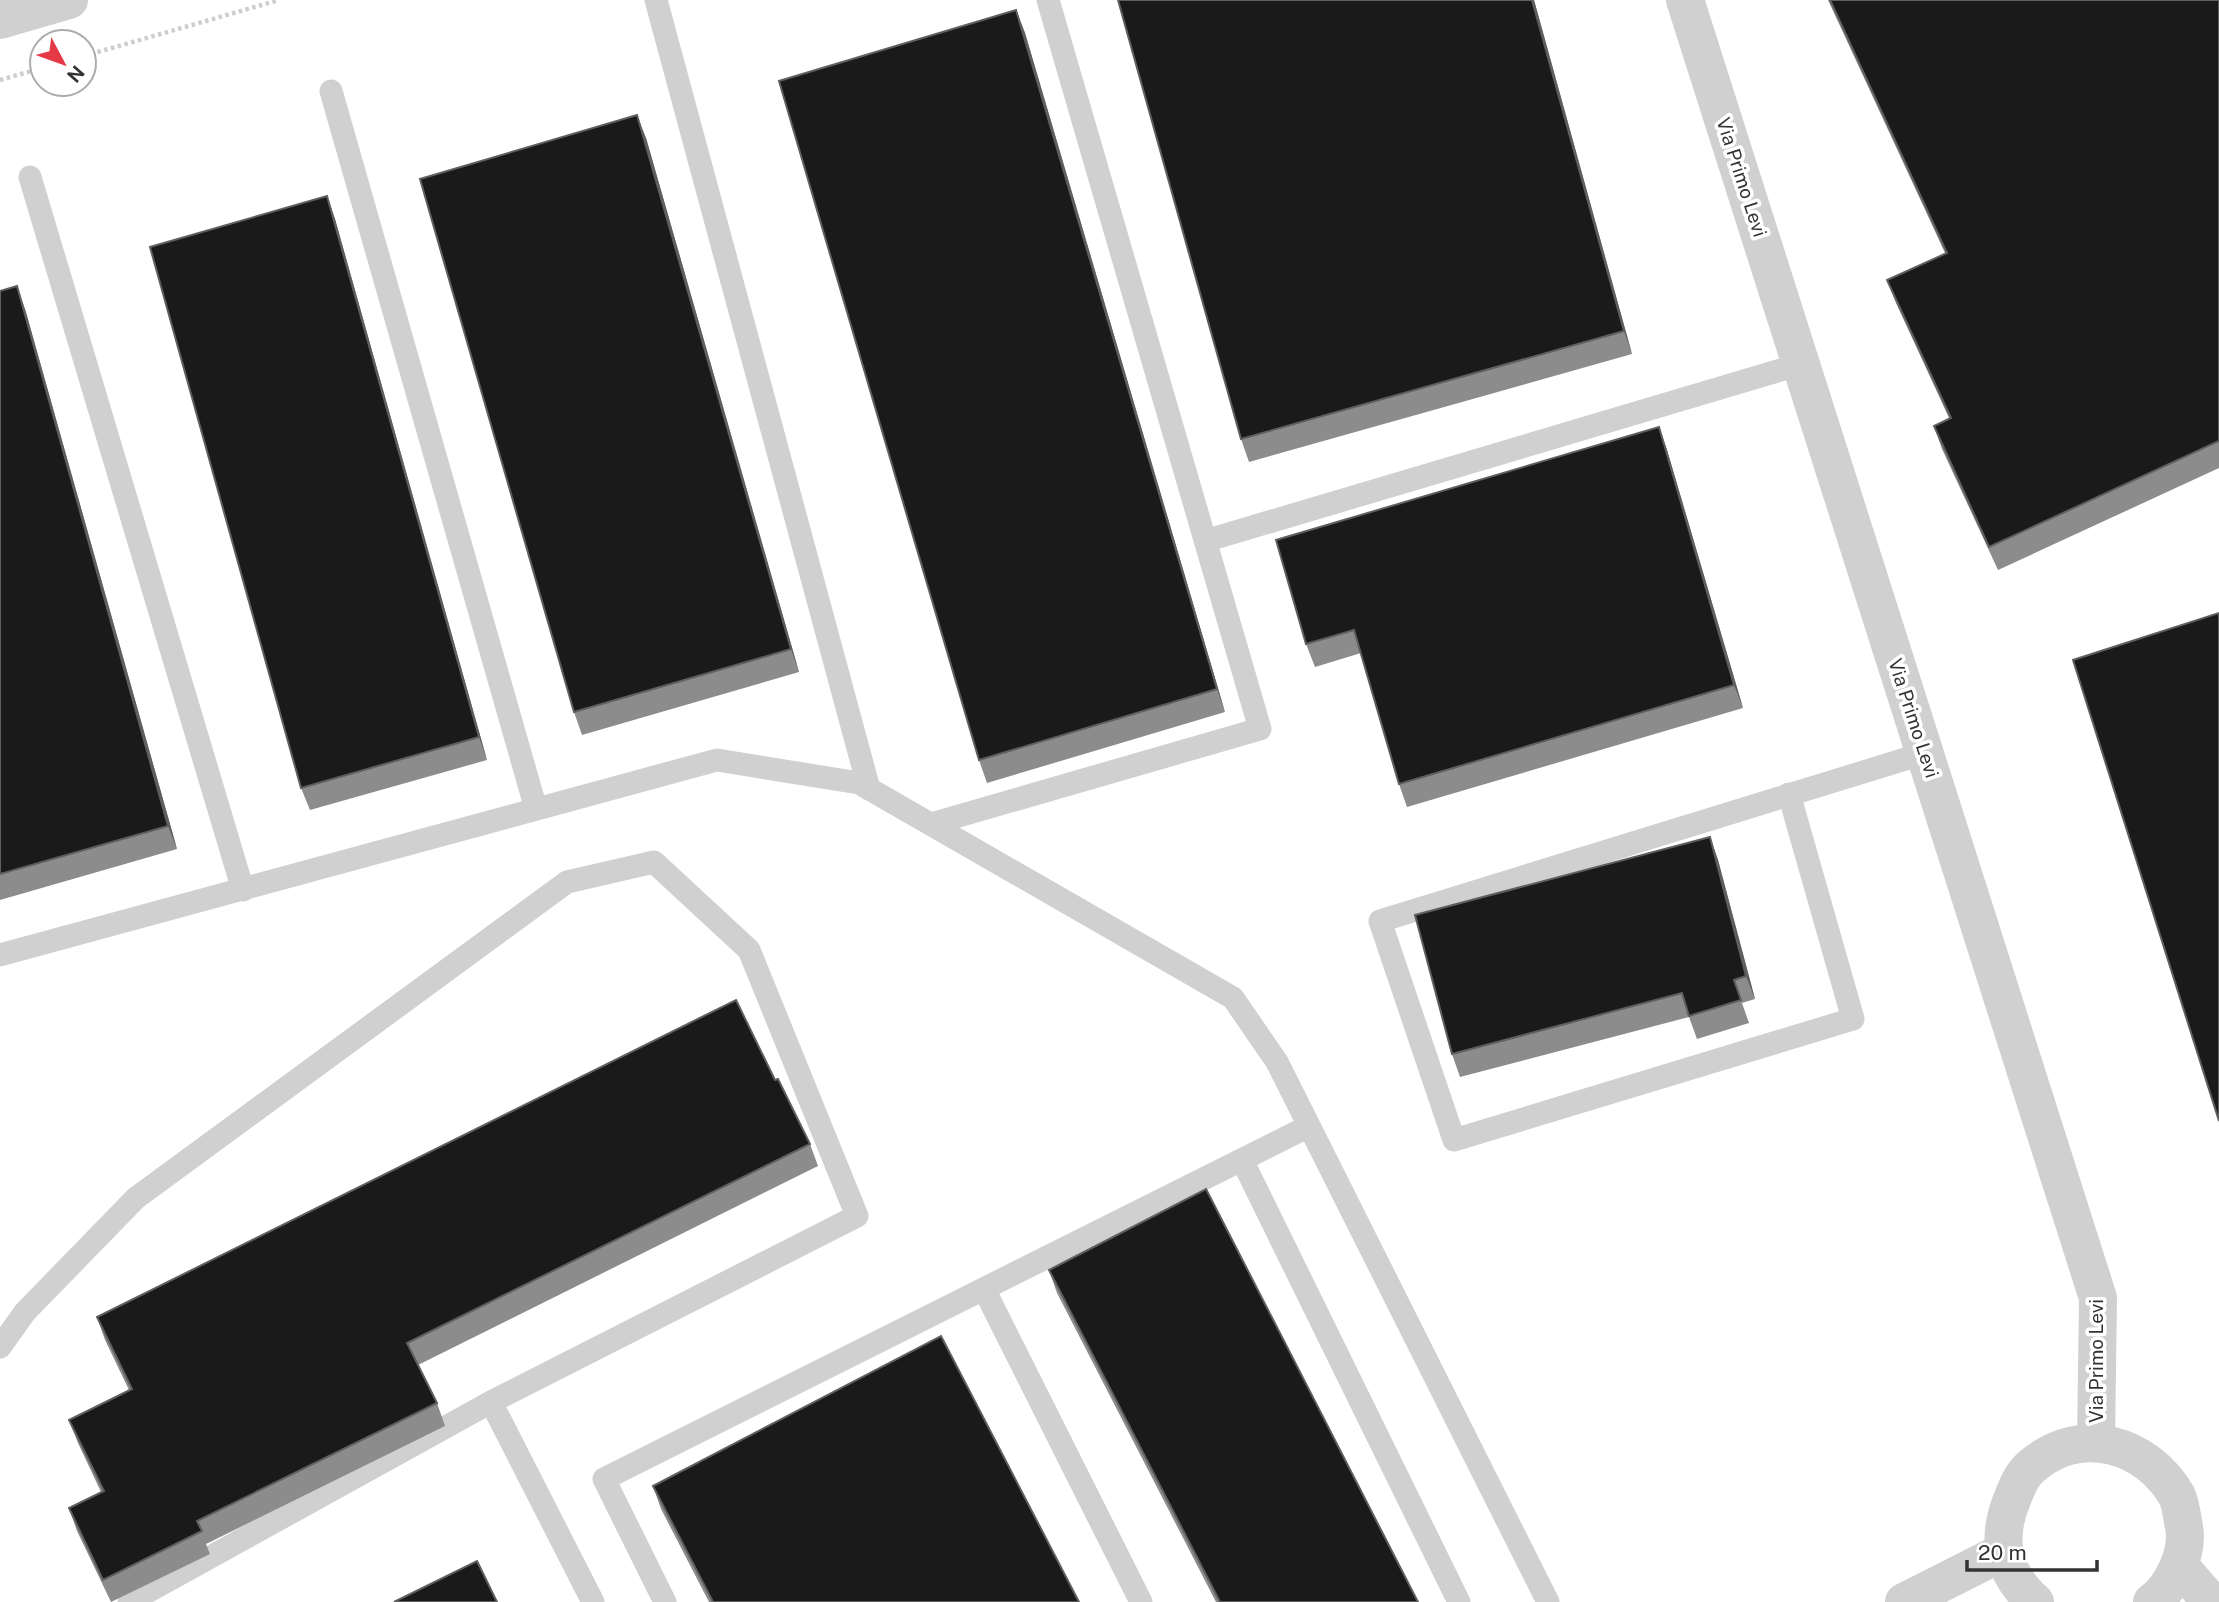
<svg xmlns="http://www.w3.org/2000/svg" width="2219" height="1602" font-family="'Public Sans',sans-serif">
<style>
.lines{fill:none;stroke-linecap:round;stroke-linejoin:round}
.path{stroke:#cdcdcd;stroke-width:4.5;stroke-dasharray:3.5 3.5;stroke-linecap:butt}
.lane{stroke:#d0d0d0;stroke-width:23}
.street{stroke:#d0d0d0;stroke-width:38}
.wall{fill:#8c8c8c}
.shaded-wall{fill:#5f5f5f}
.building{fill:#1a1a1a;stroke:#5f5f5f;stroke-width:2}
.labels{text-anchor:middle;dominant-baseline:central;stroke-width:7;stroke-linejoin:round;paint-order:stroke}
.street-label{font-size:19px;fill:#333;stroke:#fff}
</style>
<rect width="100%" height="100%" fill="#fff"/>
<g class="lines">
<path class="path" d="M84,56L279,0
M0,80L42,68"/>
<path class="lane" d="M656,0L869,789
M331,91L536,809
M30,177L243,890
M1205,541L1801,364
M1789,794L1853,1019L1454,1140L1380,921L1925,753
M931,824L1260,729L1048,0
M0,955L717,760L859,783L1233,998L1277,1062L1548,1602
M1242,1160L1459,1602
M984,1289L1141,1602
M0,1347L25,1312L136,1198L567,882L654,862L749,950L857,1216L491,1402L593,1602
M129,1602L491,1402
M665,1602L604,1479L1309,1126"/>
<path class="street" d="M1685,0L2098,1298L2096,1442
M0,20L69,0
M2179,1565L2211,1602
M1904,1602L2003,1552
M2035,1602C2001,1572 1996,1537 2013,1497C2018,1485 2022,1474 2032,1466C2081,1424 2147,1444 2177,1496C2181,1505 2182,1517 2184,1527C2189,1552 2172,1588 2152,1602"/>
</g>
<path class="wall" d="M1118,0H1534L1632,354L1249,462L1241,439Z
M1828,0H2219V468L1998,570L1942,449L1934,426L1949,418L1896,303L1887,280L1945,253Z
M1016,10L1025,33L1225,712L987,783L979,760Z
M646,138L799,672L582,735L574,712Z
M327,196L335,219L487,760L310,810L301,788Z
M0,291L25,309L177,849L0,900Z
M1659,427L1667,450L1743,708L1407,807L1399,784L1361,653L1315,667L1306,644Z
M1710,837L1718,860L1755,999L1742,1003L1749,1023L1697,1039L1689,1017L1460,1077L1452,1054Z
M775,1080L810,1144L818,1166L418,1365L437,1403L445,1426L206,1544L210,1554L111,1602L77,1531L69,1508L101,1492L78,1443L69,1420L129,1390L105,1340L97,1317Z
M1049,1270L1418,1602H1216L1057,1293Z
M653,1486L1079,1602H709L661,1509Z"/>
<path class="shaded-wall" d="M1532,0H1534L1632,354L1624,331Z
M1016,10L1025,33L1225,712L1217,689Z
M637,115L646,138L799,672L791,649Z
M327,196L335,219L487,760L479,737Z
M17,286L25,309L177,849L168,826Z
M1659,427L1667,450L1743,708L1734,685Z
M1710,837L1718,860L1755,999L1746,976Z"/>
<path class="building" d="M1118,0H1532L1624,331L1241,439Z
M1830,0H2219V441L1989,547L1934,426L1951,418L1887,280L1947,253Z
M1016,10L1217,689L979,760L779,81Z
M637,115L791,649L574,712L420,179Z
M327,196L479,737L301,788L150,247Z
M17,286L168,826L0,874V291Z
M1659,427L1734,685L1399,784L1354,630L1306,644L1276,540Z
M2219,613V1121L2073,660Z
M1710,837L1746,976L1734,980L1741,1000L1689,1016L1682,993L1452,1054L1415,915Z
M736,1000L775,1080L778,1079L810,1144L407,1343L437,1403L197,1521L202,1531L103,1580L69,1508L104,1491L69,1420L132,1389L97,1317Z
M1206,1189L1418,1602H1220L1049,1270Z
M941,1336L1079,1602H713L653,1486Z
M477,1561L497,1602H394Z"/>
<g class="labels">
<g class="street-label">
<text transform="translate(1742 177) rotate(72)">Via Primo Levi</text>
<text transform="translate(1914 718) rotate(72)">Via Primo Levi</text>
<text transform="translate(2096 1361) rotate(-90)">Via Primo Levi</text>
</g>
</g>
<g transform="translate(63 63) rotate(131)"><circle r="33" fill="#ffffff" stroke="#adadad" stroke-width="2"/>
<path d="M0-5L12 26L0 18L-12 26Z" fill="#e63946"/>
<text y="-10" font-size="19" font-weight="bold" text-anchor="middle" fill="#333333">N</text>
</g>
<path d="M1967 1560v10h130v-10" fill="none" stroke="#333333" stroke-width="3.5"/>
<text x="1978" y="1560" font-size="21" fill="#333333" stroke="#ffffff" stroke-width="5" paint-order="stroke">20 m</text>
</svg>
